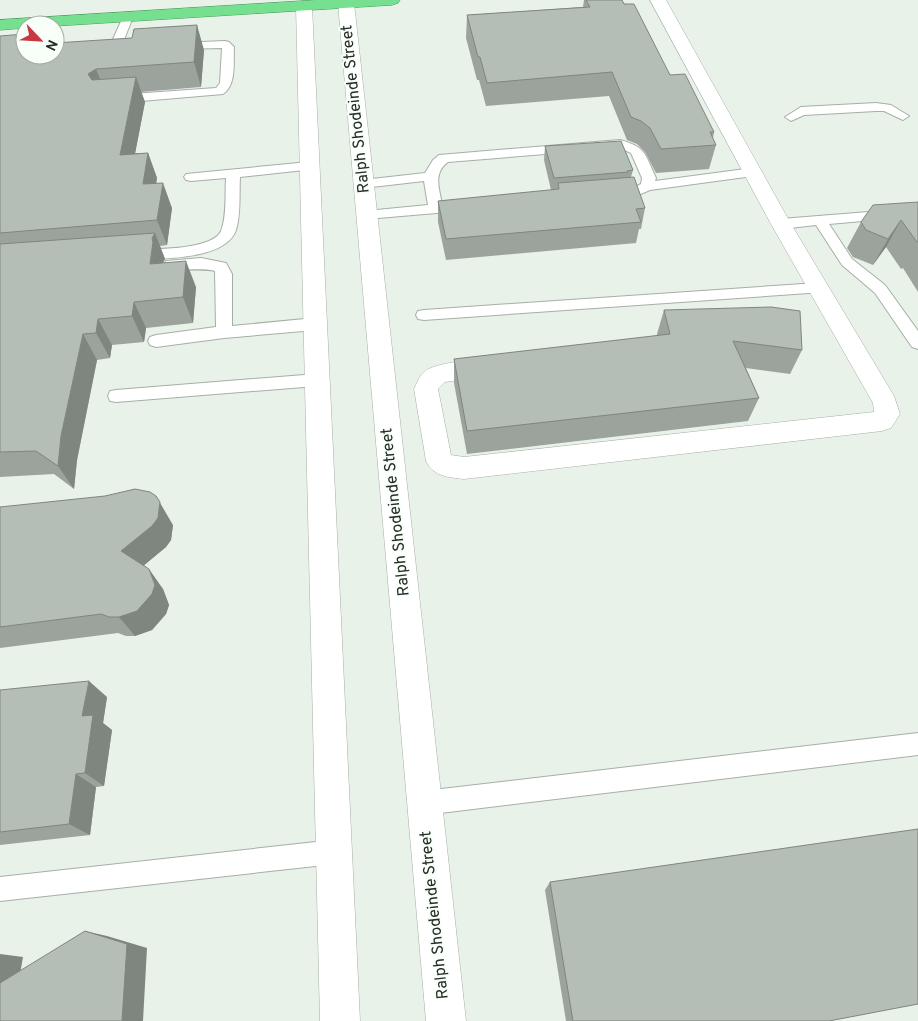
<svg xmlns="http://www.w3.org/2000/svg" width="918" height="1021" font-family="Overpass,sans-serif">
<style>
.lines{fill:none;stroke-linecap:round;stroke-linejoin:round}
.service-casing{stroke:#a6afa7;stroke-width:2}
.minor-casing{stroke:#a6afa7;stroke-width:1}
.tertiary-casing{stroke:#a6afa7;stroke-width:1}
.trunk-casing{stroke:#459b5a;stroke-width:1}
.service{fill:#fff;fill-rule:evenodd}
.minor{fill:#fff;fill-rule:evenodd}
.tertiary{fill:#fff;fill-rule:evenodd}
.trunk{fill:#77df90;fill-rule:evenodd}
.wall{fill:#9ca39d}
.shaded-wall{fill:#7f857f}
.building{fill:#b5beb6;stroke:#7f857f}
.labels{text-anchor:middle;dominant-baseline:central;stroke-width:4;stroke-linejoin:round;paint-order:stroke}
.street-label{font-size:16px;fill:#282b28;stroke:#f7fff8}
</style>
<rect width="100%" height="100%" fill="#e8f2e9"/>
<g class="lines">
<g class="service-casing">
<path id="service" d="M128,14L133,17L121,47L132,49L134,51L132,53L121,54L109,48L123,17Z
M225,41L229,42L234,47C233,61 237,85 223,94L118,103L112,99L118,95L216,88L220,83L222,48L178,49L172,46L178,43Z
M876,103L891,105L909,116L903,120L884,111H876L804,115L791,121L785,117L801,107Z
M620,140C647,147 645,155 656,178L655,181L753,168L760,172L753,176L650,190L636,196L366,219L361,218L359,215L361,212L366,211L428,205L424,181L363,188L356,184L363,180L425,173L433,160L439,155ZM620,148L631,153L642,178L641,184L633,188L442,204C439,188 433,173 448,162Z
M309,162L314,163L316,166L314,169L240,177C239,194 241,214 236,230C226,260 162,258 137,260L132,258L130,255L132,252L137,250C154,249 213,250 221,231C227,216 225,194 226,178L191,181L186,180L184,177L186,174Z
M918,208V216L829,224L852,259L885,285L918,331V349L912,347L875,293L842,265L816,225L781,229L776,227L774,224L776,221L781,219Z
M201,258L226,263L232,274V326L315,318L321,320L323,324L321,328L315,330L224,338L156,347L150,345L148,341L150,337L156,335L216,327L215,271C198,267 180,272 166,269L164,265L166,261Z
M818,283L823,284L826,288L823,292L424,320L418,319L416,315L418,311L424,310Z
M317,374L323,376L325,380L323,384L317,386L116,402L110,401L108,396L110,391L116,390Z
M918,733V755L424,815L416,811L412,803L416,795L424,791Z
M334,840L343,843L346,852L343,861L334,864L0,901V877Z"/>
</g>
<g class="minor-casing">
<path id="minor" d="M650,0H666L791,224L894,396L900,414L891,428L882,431L464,479C448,477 434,477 426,461L414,389C417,384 419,376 424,372C435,362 485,357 500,362L503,368L500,374L445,382L438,389L451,455L464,457L874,412L873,403L771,224Z"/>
</g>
<g class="tertiary-casing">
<path id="tertiary" d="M340,0H352L354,3L466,1021H426L338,3Z
M304,1L310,3L312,6L360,1021H320L296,6L298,3Z"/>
</g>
<g class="trunk-casing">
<path id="trunk" d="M317,0H400L398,3L392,5L55,26L25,25V28L0,30V20Z"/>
</g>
<use href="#service" class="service"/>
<use href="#minor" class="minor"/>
<use href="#tertiary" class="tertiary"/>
<use href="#trunk" class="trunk"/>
</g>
<path class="wall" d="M584,0H622L670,75L714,132L713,138L716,145L709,169L656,173L645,152L637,144L627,140L609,96L486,106L479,80H477L466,38L467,15L583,7Z
M0,36L25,55L204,50L201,87L141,92L145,102L135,153H148L157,178L156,183L172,208L167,245L160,246L165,259L163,263L196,287L193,323L146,328L144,342L112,345L110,358L97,360L77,460L74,489L54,474L0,477Z
M545,146L633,170L631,177L645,208L641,229H639L636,243L446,260L438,222V201L551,190L544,160Z
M918,202V292L903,268L901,269L886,247L873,265L853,257L847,248L861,222Z
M664,310L802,350L790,374L746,368L759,398L748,421L467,454L454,383V359L657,336V334Z
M0,507L173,525L171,540L166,547L144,565L163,589L169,605L166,614L152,630L135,636H126L118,633L0,648Z
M0,690L107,697L103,723L112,730L104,786L96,787L90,835L0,845Z
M550,882L829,1021H566L545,890Z"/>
<path class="shaded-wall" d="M197,25L204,50L201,87L194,62Z
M96,69L106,94L98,100L88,74Z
M136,77L145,102L130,180L120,155Z
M148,153L157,178L152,210L143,184Z
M163,183L172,208L167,245L157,220Z
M901,220L886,247L873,265L888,239Z
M155,233L165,259L162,264H150L152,238Z
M186,261L196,287L193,323L183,297Z
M134,302L146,328L144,342L132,316Z
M98,319L112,345L110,358L96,333Z
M83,334L97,360L77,460L74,489L58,466L61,436Z
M156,496L173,525L171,540L166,547L136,572L121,551Z
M149,569L163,589L169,605L166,614L152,630L135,636L119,617Z
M89,681L107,697L103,723L112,730L104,786L85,773L82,716Z
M76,774L96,787L90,835L69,824Z
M85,931L107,936L147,948L143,1021H122Z
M0,954L23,957L17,991L0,990Z"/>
<path class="building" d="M586,0H622L624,4H634L670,75L685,74L714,132H710L716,145L661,149L650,128L641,121L631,117L612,72L487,83L480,57H478L467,15L590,7Z
M197,25L194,62L96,69L88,74L92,80L136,77L120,155L148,153L143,184L163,183L157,220L0,233V36L25,34V55H55V43L132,38L134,29Z
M621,141L633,170L627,171L628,172L554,178L545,146Z
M634,177L645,208L636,209L641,222L446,239L438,201L559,189L558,183Z
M918,202V242H917L901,220L888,239L866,230L861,222L873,205Z
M155,233L152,238L153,242L150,264L186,261L183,297L134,302L132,316L98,319L96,333L83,334L61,436L58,466L36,451L0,452V244Z
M771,307L800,311L802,350L733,341L759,398L467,431L454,359L670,334L664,310Z
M135,489L150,492L156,496L160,502L158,518L152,526L121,551L149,569L155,585L152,594L137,611L119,617H109L101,614L0,627V507L105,496Z
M89,681L82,716L93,715L85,773L76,774L69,824L0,832V690Z
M918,829V1004L829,1021H573L550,882Z
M85,931L127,944L122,1021H0V983Z"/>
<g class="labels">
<g class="street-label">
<text transform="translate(356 109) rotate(-96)">Ralph Shodeinde Street</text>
<text transform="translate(396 512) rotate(-96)">Ralph Shodeinde Street</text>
<text transform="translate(435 915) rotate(-96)">Ralph Shodeinde Street</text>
</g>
</g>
<g transform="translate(40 40) rotate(115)"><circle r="24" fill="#f7fff8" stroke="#a4aaa5"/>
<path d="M0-4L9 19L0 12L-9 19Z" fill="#c83842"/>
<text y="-8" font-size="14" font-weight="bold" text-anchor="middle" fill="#282b28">N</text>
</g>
</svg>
